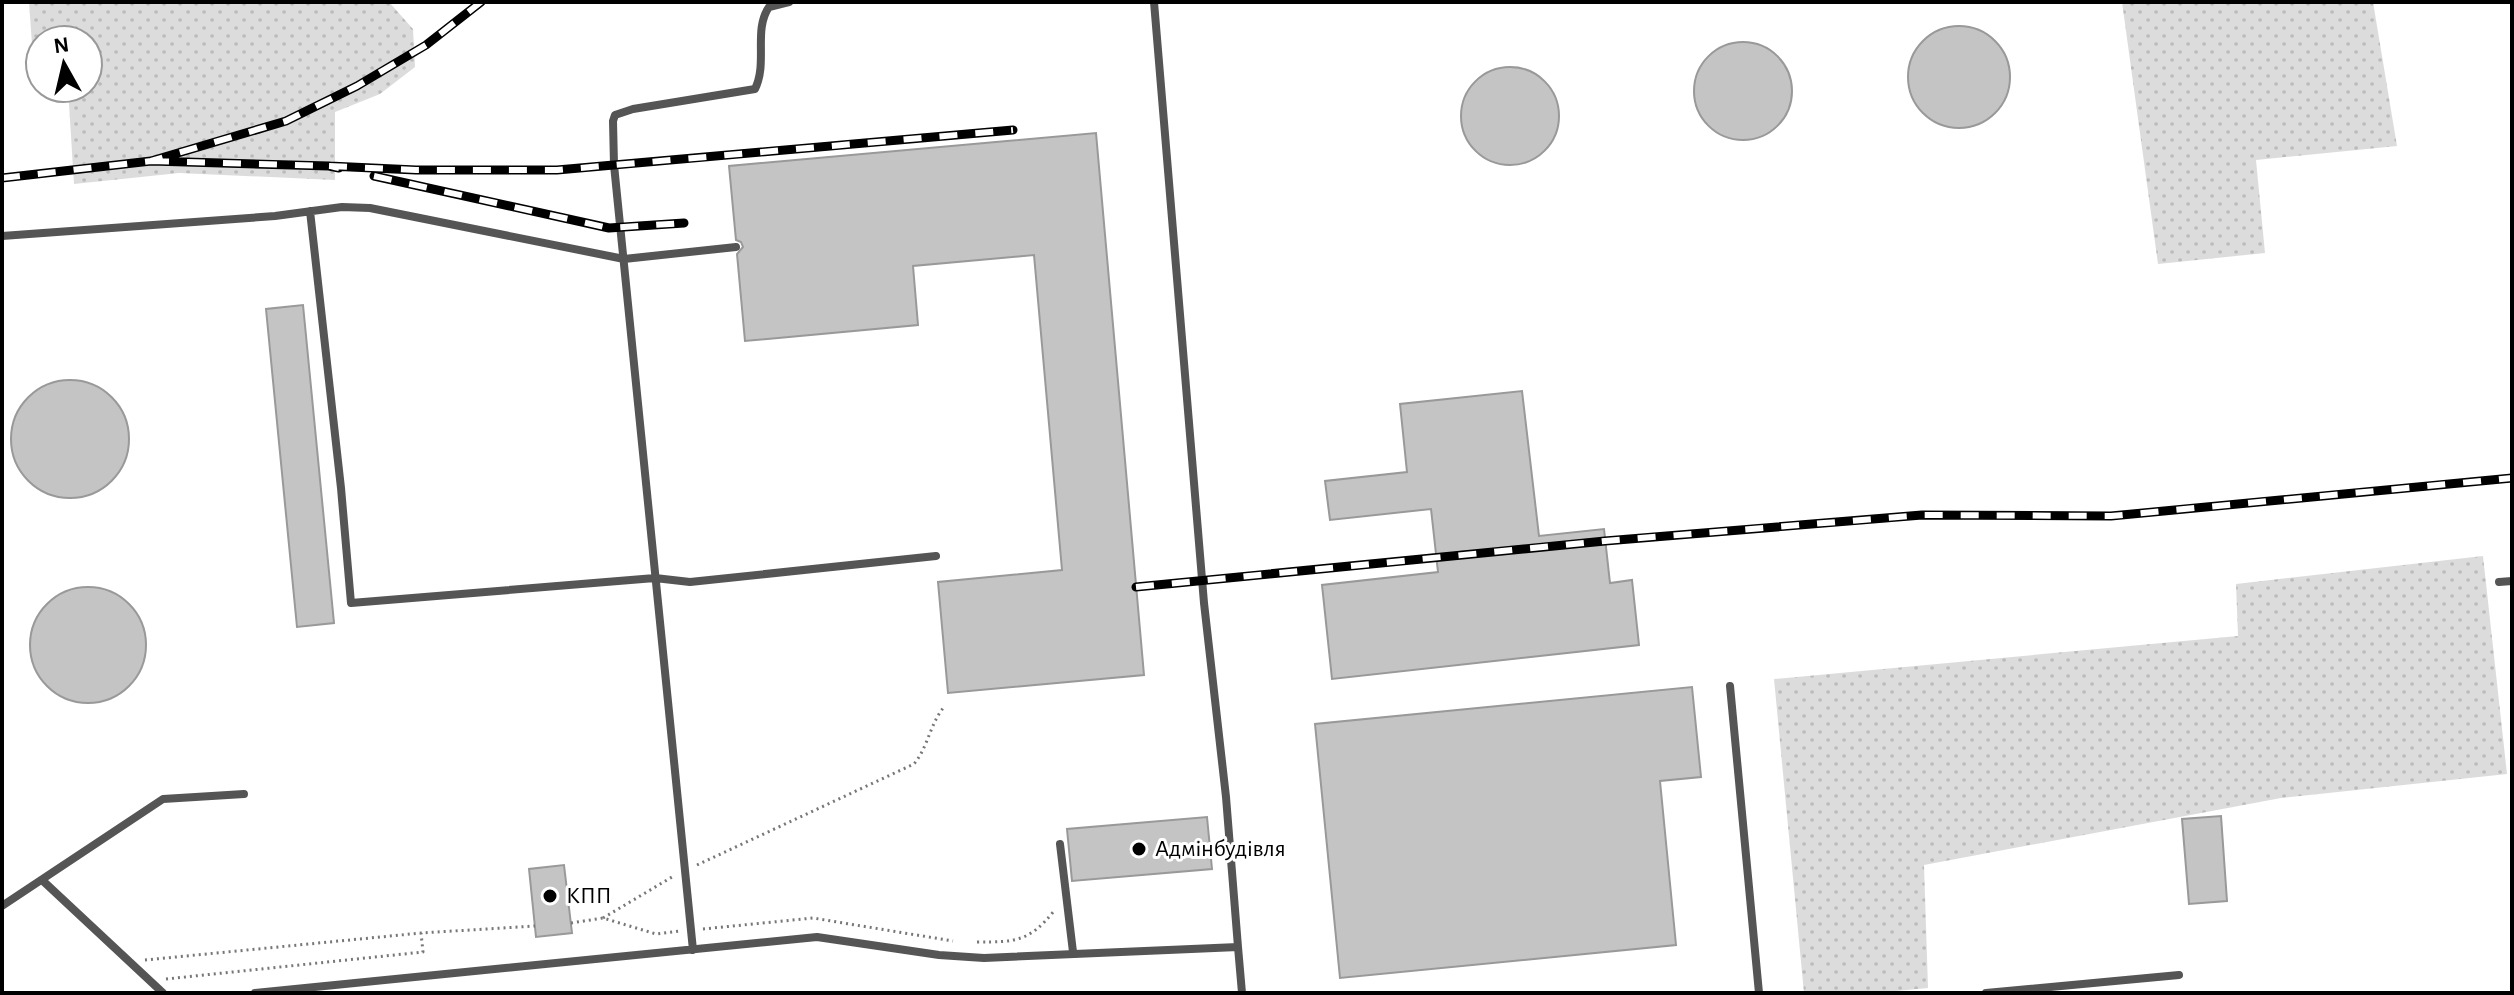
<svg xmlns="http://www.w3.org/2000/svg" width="2514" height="995" font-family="'Alegreya Sans',sans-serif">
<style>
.grass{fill:url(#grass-dots)}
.building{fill:#c4c4c4;stroke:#999;stroke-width:2}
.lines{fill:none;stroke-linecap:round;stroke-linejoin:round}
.path{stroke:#777;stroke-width:3;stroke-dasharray:2 4;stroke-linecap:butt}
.lane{stroke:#555;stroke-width:8}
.rail-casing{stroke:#000;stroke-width:9}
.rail{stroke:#fff;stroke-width:6;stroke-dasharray:18;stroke-linecap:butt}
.poi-dot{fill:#000;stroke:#fff;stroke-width:3}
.labels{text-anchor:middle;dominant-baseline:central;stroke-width:6;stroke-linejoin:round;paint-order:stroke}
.poi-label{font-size:24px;fill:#000;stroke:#fff;text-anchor:start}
</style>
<defs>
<pattern id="grass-dots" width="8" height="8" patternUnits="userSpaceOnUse" patternTransform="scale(2)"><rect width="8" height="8" fill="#dcdcdc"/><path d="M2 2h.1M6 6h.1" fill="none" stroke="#bbb" stroke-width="1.8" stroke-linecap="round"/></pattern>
</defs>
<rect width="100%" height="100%" fill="#fff"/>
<path class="grass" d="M29,2H389L413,29L415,67L380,94L335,112V180L179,173L74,184L68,88H88V40H40V72H34Z
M2122,2H2373L2397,146L2256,160L2265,253L2158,264Z
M2483,556L2507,774L2281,798L1924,865L1928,988L1875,993H1804L1774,679L2238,636L2236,584Z"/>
<path class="building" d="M1908 77a51 51 0 1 1 102 0a51 51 0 1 1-102 0Z
M1694 91a49 49 0 1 1 98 0a49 49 0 1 1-98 0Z
M1461 116a49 49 0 1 1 98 0a49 49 0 1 1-98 0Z
M1096,133L1144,675L948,693L938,582L1062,570L1034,255L913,266L918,325L745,341L737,254L743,247L741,242L736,240L729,166Z
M303,305L334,623L297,627L266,309Z
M11 439a59 59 0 1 1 118 0a59 59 0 1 1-118 0Z
M1522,391L1539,536L1604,529L1610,583L1632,580L1639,645L1332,679L1322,585L1438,572L1431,509L1330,520L1325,481L1407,472L1400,404Z
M30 645a58 58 0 1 1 116 0a58 58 0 1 1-116 0Z
M1692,687L1701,777L1660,781L1676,945L1340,978L1315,724Z
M2221,816L2227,901L2189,904L2182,819Z
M1207,817L1212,869L1072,881L1067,829Z
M564,865L572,933L536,937L529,869Z"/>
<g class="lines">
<path class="path" d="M697,865L914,764C928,747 930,724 944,707
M603,918L672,877
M571,923L603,918L656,934L680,931
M703,929L813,918L953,941
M977,942C1015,942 1029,942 1054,911
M145,960L421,933L535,926
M166,979L423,952L421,933"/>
<path class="lane" d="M1154,2L1204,603L1226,797L1238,947
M310,211L341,488L351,603L655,578L690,582L936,556
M2,236L275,216L342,207L370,208L624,259L736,247
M2499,582L2512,581
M1730,686L1759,993
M1060,844L1073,952
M42,880L163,993
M2,906L163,799L244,794
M693,950L614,165L613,121L615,115L633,109L755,89C768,63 753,30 769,7L789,2
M255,993L817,937L939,955L984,958L1238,947L1242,993
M1986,993L2179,975"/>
<g class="rail-casing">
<path id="rail" d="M151,161L329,166L339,168
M329,166L416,170H557L1013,130
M374,176L609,228L684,223
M2,178L151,161L286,121L357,86L426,45L481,2
M1136,587L1605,541L1922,515L2111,516L2512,478"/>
</g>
<use href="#rail" class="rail"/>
</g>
<g class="poi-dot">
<circle cx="1139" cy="849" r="8"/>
<circle cx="550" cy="896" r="8"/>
</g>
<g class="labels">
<g class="poi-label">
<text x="1155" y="849">Адмінбудівля</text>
<text x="566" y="896">КПП</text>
</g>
</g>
<rect width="2514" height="995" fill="none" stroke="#000000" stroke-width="8"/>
<g transform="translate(64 64) rotate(352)"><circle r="38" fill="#ffffff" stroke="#999999" stroke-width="2"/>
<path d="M0-6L14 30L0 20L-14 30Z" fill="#000000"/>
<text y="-12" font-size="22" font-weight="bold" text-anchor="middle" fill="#000000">N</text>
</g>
</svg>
